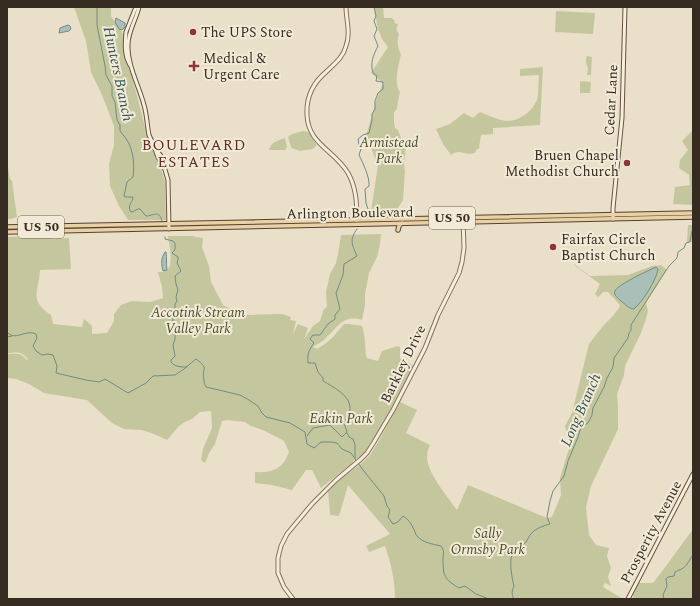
<svg xmlns="http://www.w3.org/2000/svg" width="700" height="606" font-family="Spectral,serif">
<style>
.green{fill:#c4c79d}
.water{fill:#a9bfb8;stroke:#708c84}
.lines{fill:none;stroke-linecap:round;stroke-linejoin:round}
.stream{stroke:#708c84;stroke-width:1}
.tertiary-casing{stroke:#84725f;stroke-width:5}
.secondary-casing{stroke:#665342;stroke-width:5}
.primary-casing{stroke:#534133;stroke-width:5.5}
.tertiary{stroke:#f6eddb;stroke-width:3}
.secondary{stroke:#f6eddb;stroke-width:3}
.primary{stroke:#e9d1a5;stroke-width:3.5}
.poi-dot{fill:#8d3539;stroke:#f2ead7;stroke-width:1.5}
.labels{text-anchor:middle;dominant-baseline:central;stroke-width:4;stroke-linejoin:round;paint-order:stroke}
.shield{fill:#f2ead7;stroke:#6e6458;stroke-width:1}
.shield-label{font-size:13px;font-weight:bold;fill:#362b21}
.poi-label{font-size:14px;fill:#362b21;stroke:#f2ead7;text-anchor:start}
.street-label{font-size:14px;fill:#362b21;stroke:#f2ead7}
.park-label{font-size:14px;font-style:italic;fill:#48512a;stroke:#f2ead7}
.water-label{font-size:15px;font-style:italic;fill:#325551;stroke:#f2ead7}
.neighbourhood-label{font-size:15px;letter-spacing:1px;fill:#5f2f25;stroke:#f2ead7}
</style>
<rect width="100%" height="100%" fill="#eadfc8"/>
<path class="green" d="M74,7H111V16L123,34L125,39L126,60L130,71L137,96L149,143L159,162L165,182L166,220H128L119,206L110,186L109,164L114,145V126L102,95L91,72L86,41Z
M374,7H383L384,18H392L395,21L394,23L398,24C396,28 396,30 399,34C397,40 397,48 401,54C399,64 393,83 400,92C399,98 397,103 397,109L394,112V123L395,128L398,130L403,143H406L405,146C407,154 402,162 405,170L403,200L396,211H371L378,165L366,136L377,98L383,83L371,73L388,47L382,39L378,29Z
M556,11L595,13L593,34L555,32Z
M587,56L592,57L591,75H587C587,73 588,71 588,69C587,64 584,62 587,56Z
M543,67L540,125L493,128V134L481,135L479,148L476,150L475,153C471,154 467,154 464,153C458,152 457,151 451,155L443,144L436,129L450,124L464,113L473,118L480,112C487,115 494,118 501,120C515,124 531,114 537,100C539,95 538,82 539,75L520,76V69Z
M580,81L591,82L590,93H580Z
M693,130V205L673,204L675,187L690,185L689,175L679,168L680,160L688,150L682,141Z
M303,131L308,132L317,145L313,149L300,151L294,149L292,148L291,147L288,137L292,134Z
M285,138L287,147L285,150H269C271,142 277,141 285,138Z
M7,162L10,179L12,181L17,217L13,218L12,219H7Z
M688,225H693V242H687Z
M381,234L380,244L377,257L369,273L365,294V305L362,320C343,314 338,327 326,338C322,342 317,344 313,347L317,349L325,344L333,337L344,324H349L362,326C364,332 365,338 365,344C366,349 365,353 367,358L378,361L382,351L398,346L400,347V358L407,361L413,366L398,398L379,431L378,432L366,451L361,456L353,461V462L351,464L321,488L312,470H306L292,490L272,485L255,483V472C273,473 283,469 289,452L284,441L265,431L251,426L245,422L227,420L222,421L215,444L209,453L205,463L201,460L203,449L212,428L211,411L200,412L192,419L185,422L179,426L167,440L154,434L142,430L124,429L112,423L87,400L44,393L29,384L16,379L7,378V354C17,354 20,352 27,360L28,359C20,350 17,353 7,353V237L52,235V239L69,238L71,269L40,270C39,293 28,299 51,315L53,324L82,327L84,319L92,326V334L107,333L114,321V314L121,305L132,301L150,302L163,298L162,287L158,272C161,272 165,272 167,270C174,265 169,244 168,236H194L195,237L203,238L202,247L209,266L211,282L223,305L238,313L250,315L278,314H282L291,317L290,320L296,321L293,334L298,324L308,328L304,339L313,326L320,321L323,311L327,306L326,292L330,274L336,263L338,254L341,235Z
M574,264L590,276L628,275L652,266L661,265L667,270L646,303L648,311L646,319L641,333L625,366L624,375L617,394L618,408V429L591,486L586,507L589,535L596,545L609,548L607,556L611,568L608,577L611,586L605,583L603,587L623,599H395C395,580 391,563 385,546L369,552L366,546L390,534L348,485L339,516L330,515L328,490L342,478L363,462L370,455L381,437L398,403L400,402L417,410L406,433L430,445C428,449 427,453 427,457C427,473 448,497 457,510L468,485L547,518L552,517L561,495L560,478L570,445L565,426L572,413L589,344L603,326L612,317L619,308L620,306L619,304L608,292H603L598,297L595,294L600,284L574,265Z
M693,529V599H636L634,598L633,595L639,583H653L666,566Z"/>
<path class="water" d="M116,18L125,23V26L124,28L122,30L119,29L115,22Z
M68,25L70,26L71,29L69,31L59,33L60,28Z
M165,252H166C167,258 166,264 167,270L163,271C161,264 161,258 165,252Z
M656,267L658,269V270C655,282 644,300 634,309C629,309 625,304 621,301C618,298 613,295 615,291C617,285 649,270 656,267Z"/>
<g class="lines">
<path class="stream" d="M97,7V25L105,66L106,75L112,86V96L115,102L117,120L120,125V131C121,133 123,134 124,136C133,146 135,164 133,177L127,182L124,196L126,197H133C133,203 128,202 130,211L132,212L138,209H140L146,216C153,216 159,209 162,221
M369,212L366,203L365,189L369,186C370,178 363,163 359,155L361,149L359,145L358,139L363,135L369,133L372,120V114L375,109V101L378,93L383,89V82L376,81L377,76L373,73C370,63 373,56 378,46L374,36L377,29L374,21L376,16L374,7
M165,237V239L173,241L175,243C175,248 176,250 172,253L178,257V260L177,263L181,271L175,276L176,284L178,290L176,297L177,301L175,304V308L173,314V320L172,325L175,333V339L173,345L175,356L171,360V362C175,367 180,367 187,367
M7,332C15,342 25,329 36,334L37,338L33,346L36,351L42,355L48,354L53,355L57,366L56,373L86,380L99,382L105,379L128,393L146,383L153,376L175,375L184,369L196,359C210,369 201,368 204,380C204,383 205,385 206,387L240,395L249,400L258,406L262,413L266,417L290,423L305,432L307,444L314,448L321,442H331L337,443L342,449L351,453L363,470L384,496L387,506L390,510L388,517L393,524L398,522L403,516C407,519 411,522 413,528C415,530 415,534 417,536C423,543 433,544 441,546C444,550 444,553 443,558C443,576 444,579 459,588L465,586L476,594L489,599
M7,337L12,336
M347,433L349,437L353,439L355,445V458
M307,436L313,428L330,425L342,437L347,432L344,423C345,420 348,417 349,414C355,398 335,388 323,381V378L318,372L315,363H308C307,354 309,350 314,343L310,339L313,335H320L328,324L335,319V315L340,309L336,293L343,275L344,264L357,256C352,245 349,240 357,229
M514,599C511,594 512,591 514,586C512,579 509,561 512,555C515,549 522,546 526,542C528,539 529,536 531,534C536,528 543,526 550,524L547,517L550,501L553,491L564,476L568,461L578,437L580,430L583,426L588,423L592,415L593,408L604,387L607,378L613,367L614,358L628,338L629,333L631,330V325L661,278L669,266L677,258L678,252L684,248L686,243L690,242L692,231L693,228
M664,599L663,595L667,586L666,579L668,577L674,576L675,572C679,570 685,568 687,564C690,560 690,559 693,555"/>
<g class="tertiary-casing">
<path id="tertiary" d="M346,7C346,20 351,33 346,46C343,58 334,64 326,72C313,83 306,98 307,115C308,144 334,150 348,173C356,187 357,203 357,220
M293,599L284,587L278,573V558L281,546L287,534L312,504L336,480L361,459L367,453L374,442L393,410L425,348L438,315L459,273L462,262L464,248L463,218"/>
</g>
<g class="secondary-casing">
<path id="secondary" d="M139,7C136,20 128,31 128,45C127,64 139,86 144,105C147,115 147,125 149,135C151,140 154,144 155,149C157,155 158,159 162,163
M130,65C124,55 125,43 126,32L136,7
M156,149L161,156L168,180L169,229
M613,219V208L622,118L625,7
M628,599L693,474"/>
</g>
<g class="primary-casing">
<path id="primary" d="M7,227L693,213
M398,230L399,226L402,223
M7,232L693,217"/>
</g>
<use href="#tertiary" class="tertiary"/>
<use href="#secondary" class="secondary"/>
<use href="#primary" class="primary"/>
</g>
<g class="poi-dot">
<circle cx="193" cy="32" r="4"/>
<path d="M192 60h4v4h4v4h-4v4h-4v-4h-4v-4h4z"/>
<circle cx="627" cy="163" r="4"/>
<circle cx="553" cy="247" r="4"/>
</g>
<g class="labels">
<g class="shield">
<rect x="429" y="207" width="46" height="22" rx="3"/>
<rect x="18" y="216" width="46" height="22" rx="3"/>
</g>
<g class="shield-label">
<text x="452" y="218">US 50</text>
<text x="41" y="227">US 50</text>
</g>
<g class="poi-label">
<text x="201" y="32">The UPS Store</text>
<text x="203" y="58">Medical &amp;<tspan x="203" dy="16">Urgent Care</tspan></text>
<text x="619" y="155" text-anchor="end">Bruen Chapel<tspan x="619" dy="16">Methodist Church</tspan></text>
<text x="561" y="239">Fairfax Circle<tspan x="561" dy="16">Baptist Church</tspan></text>
</g>
<g class="street-label">
<text transform="translate(611 100) rotate(-87)">Cedar Lane</text>
<text transform="translate(350 213) rotate(-1)">Arlington Boulevard</text>
<text transform="translate(403 364) rotate(-64)">Barkley Drive</text>
<text transform="translate(651 532) rotate(-62)">Prosperity Avenue</text>
</g>
<g class="park-label">
<text x="389" y="142">Armistead<tspan x="389" dy="16">Park</tspan></text>
<text x="198" y="312">Accotink Stream<tspan x="198" dy="16">Valley Park</tspan></text>
<text x="341" y="418">Eakin Park</text>
<text x="488" y="533">Sally<tspan x="488" dy="16">Ormsby Park</tspan></text>
</g>
<g class="water-label">
<text transform="translate(118 74) rotate(78)">Hunters Branch</text>
<text transform="translate(581 410) rotate(-66)">Long Branch</text>
</g>
<g class="neighbourhood-label">
<text x="194" y="145">BOULEVARD<tspan x="194" dy="17">ESTATES</tspan></text>
</g>
</g>
<rect width="700" height="606" fill="none" stroke="#362b21" stroke-width="16"/>
</svg>
